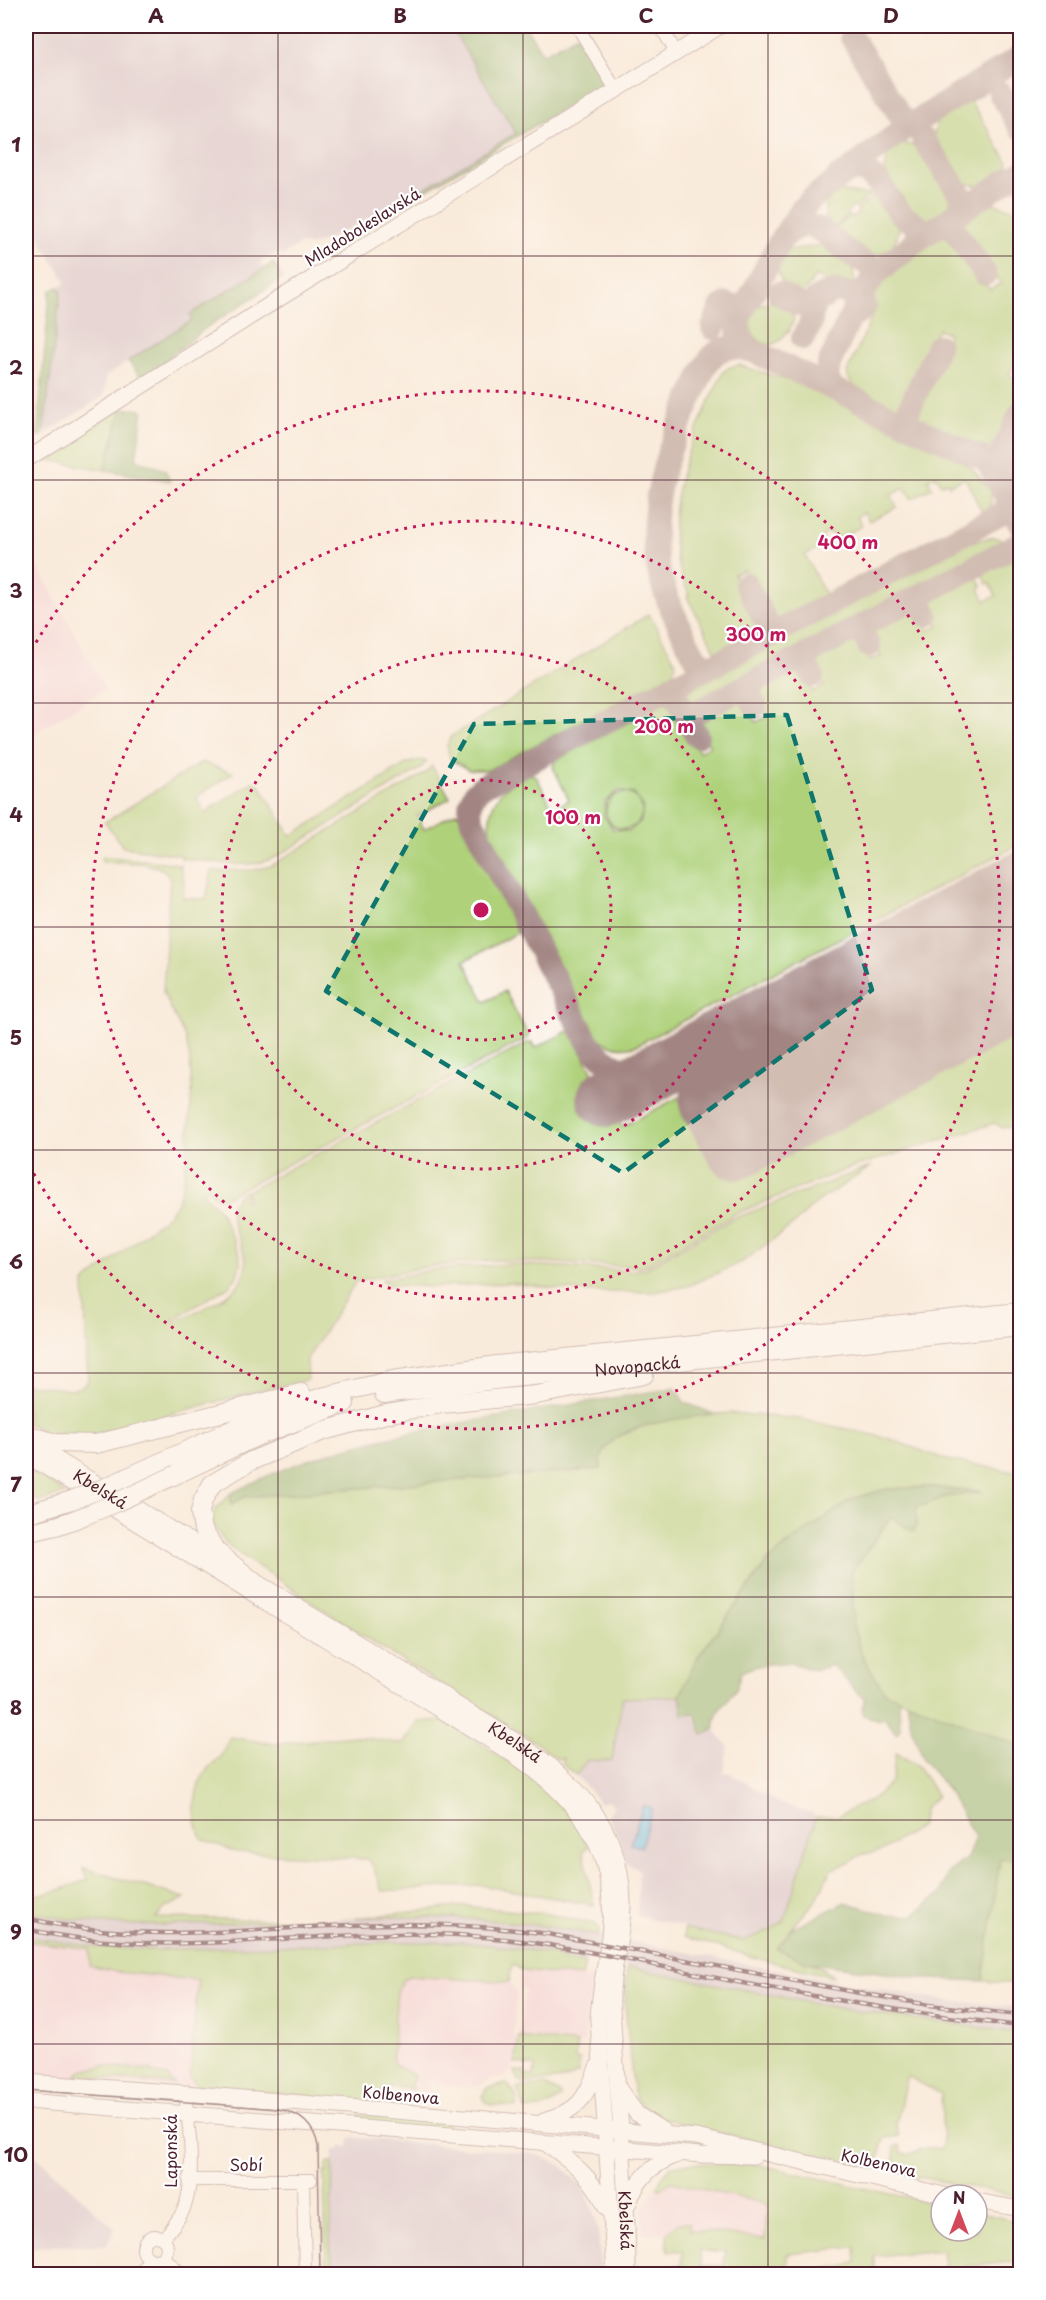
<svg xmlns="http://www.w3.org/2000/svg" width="1046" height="2300" font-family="'Playpen Sans',sans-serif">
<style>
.built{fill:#f6cfd9}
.industrial{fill:#d1bdcb}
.green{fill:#afd17a;stroke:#7c7852;stroke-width:1.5;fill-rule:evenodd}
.forest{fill:#8bb36a;stroke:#6a694a;stroke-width:1.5}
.water{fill:#6fc2eb;stroke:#5c708b;stroke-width:1.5}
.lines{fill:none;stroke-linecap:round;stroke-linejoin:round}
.taxiway{stroke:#a28583;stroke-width:24}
.runway{stroke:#a28583;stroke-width:58}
.minor-casing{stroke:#a28583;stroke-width:14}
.major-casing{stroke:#a28583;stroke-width:17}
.highway-casing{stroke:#a28583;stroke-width:20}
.minor{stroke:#fff;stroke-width:12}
.major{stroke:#fff;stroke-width:15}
.highway{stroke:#fff;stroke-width:18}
.tram{stroke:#4a1f2b;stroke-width:1.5}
.rail-casing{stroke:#4a1f2b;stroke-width:4.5}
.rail{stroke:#fff;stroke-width:2;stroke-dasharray:7;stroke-linecap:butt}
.highway-bridge-casing{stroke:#a28583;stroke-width:20;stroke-linecap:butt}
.highway-bridge{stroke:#fff;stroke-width:18}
.marked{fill:none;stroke:#0f766e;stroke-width:4.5;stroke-dasharray:12 8;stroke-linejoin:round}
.grid{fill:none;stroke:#4a1f2b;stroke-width:1.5;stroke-opacity:0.55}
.ring{fill:none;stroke:#c2185b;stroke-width:3;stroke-dasharray:3 6}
.labels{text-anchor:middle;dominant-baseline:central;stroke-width:4.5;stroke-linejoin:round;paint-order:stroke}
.street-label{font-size:16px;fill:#4a1f2b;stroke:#fff}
.centre{fill:#c2185b;stroke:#fff;stroke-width:3}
.ring-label{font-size:18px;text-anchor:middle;font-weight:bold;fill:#c2185b;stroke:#fff;stroke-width:4.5;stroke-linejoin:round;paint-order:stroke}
.neatline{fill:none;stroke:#4a1f2b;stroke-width:2}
.grid-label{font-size:20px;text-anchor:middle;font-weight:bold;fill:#4a1f2b}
</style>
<rect width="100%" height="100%" fill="#fff"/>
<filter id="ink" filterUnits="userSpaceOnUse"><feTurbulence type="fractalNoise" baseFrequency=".0167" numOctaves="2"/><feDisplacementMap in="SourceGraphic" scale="12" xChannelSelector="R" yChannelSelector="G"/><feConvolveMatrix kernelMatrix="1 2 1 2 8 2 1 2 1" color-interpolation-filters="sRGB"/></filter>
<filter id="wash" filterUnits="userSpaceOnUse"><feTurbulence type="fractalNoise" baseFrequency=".008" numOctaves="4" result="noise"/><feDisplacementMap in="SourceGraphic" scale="24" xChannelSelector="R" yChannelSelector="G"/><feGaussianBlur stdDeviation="1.35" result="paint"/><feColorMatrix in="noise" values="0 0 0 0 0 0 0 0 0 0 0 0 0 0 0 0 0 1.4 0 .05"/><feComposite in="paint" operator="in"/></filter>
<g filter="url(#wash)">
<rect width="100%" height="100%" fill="#f9ebdb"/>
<path class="built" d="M26,553L31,554L105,689L26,739Z
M26,1941L90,1949V1966L116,1972L198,1980L191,2088L64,2080L26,2073Z
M523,1971L593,1979L583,2044L519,2037L514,2067L505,2077L486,2081L479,2087L446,2086L431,2081L428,2091L410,2087L414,2075L395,2065L392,2057L397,1991L402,1981L409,1976L509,1982L517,1992L513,2035L519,2037L525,1989L521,1988Z
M671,2182L767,2204L765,2239L689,2230V2223H679L667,2233L644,2234L642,2216L644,2207L657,2186L661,2189Z"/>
<path class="industrial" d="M26,26H450L516,133L415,194L329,239L310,246L300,244L282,256L279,252L260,263L263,268L190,314L193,319L106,376L104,396L43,435L61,291L58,287L66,282L26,216Z
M680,1696L683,1714L692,1712L703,1735L714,1729L728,1746L724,1773L727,1772L781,1804L812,1813L815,1817L814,1825L784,1921L743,1941L637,1915L639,1870L626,1863L619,1839L607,1815L614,1806L609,1801L600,1803L576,1775L587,1760L612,1761L622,1698Z
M26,1911L127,1925H190L393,1916L459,1917L511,1922L572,1930L856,1985L930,1998L1020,2008V2033L848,2010L587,1958L585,1963L567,1960L554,1954L508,1947L432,1941L191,1950L97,1947L26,1937Z
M350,2137L529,2153L541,2156L562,2166L580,2184L593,2208L598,2230L601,2274H335L330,2244L333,2150H340V2146L349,2147Z
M26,2151L38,2158L115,2229L106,2246H42L26,2250Z"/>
<path class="green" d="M965,102H971L1008,162L1006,169L982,187L966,183L934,137L938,118Z
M899,143L919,146L952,193L949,209L933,220L916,217L885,172L888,151Z
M837,191L870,195L855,208L853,207L847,212L848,215L835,227L825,218L826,199Z
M874,196H877L899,229C895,248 888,255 868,255L836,228L850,216L852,218L859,212L857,210Z
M988,202L1020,211V357L1018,356L1009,375L1020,381V400L999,444L984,449L911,414L949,334L938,329L931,343L935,345L907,405L898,408C882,400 848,393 847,372L877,306L869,302C883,270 919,250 946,231L951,232L990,290L1001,283L992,270L989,272L958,228V223Z
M824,245L853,270L855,286L851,293L815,276L810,285L801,293L783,285L777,268L787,250Z
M775,301L791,310L794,319L789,332L787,331C770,365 734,326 757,307C761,303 770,302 775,301Z
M739,365L796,383L957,458L973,470L991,491V503L988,508L982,512L965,478L949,485L947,482L941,484L936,475L928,480L932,488L912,499L905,488L891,495L897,507L869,521L864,512L857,517L862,526L835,540L830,532L822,536L826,544L805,555L825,594L771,623L749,583L751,581L745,569L734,574L740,587L743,586L764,627L716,652L687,597L689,595C685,584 679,572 677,560C663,494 696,430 723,372L730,367Z
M122,408L105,470L43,459Z
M994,537L1011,543L695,709L694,707L690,709L686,704H684L679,694L971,542Z
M1018,548L1020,551V844L635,1046C618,1050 607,1046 594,1034L490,836C486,804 500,788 527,773L536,776L553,809L569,800L553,767L556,759L672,698L694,737L692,739L699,752L710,746L692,718L702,715L701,713L743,691L752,708L749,709L756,722L767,717L761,704L758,705L752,692L754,691L752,687L801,661L809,678L807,679L813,692L824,686L807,658L858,631L866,647L864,649L870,661L881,656L864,627L915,601L928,631L939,626L922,598L973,570L982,587L979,589L985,601L996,596L990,583L987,584L979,568ZM618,791L634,794L643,806L641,821L629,831L613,829L604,816L606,801Z
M649,614L676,663L673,673L488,770H469L450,759L447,745L452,736Z
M419,760L427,761L420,769L278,856C248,872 213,861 181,858V855L123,847L105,822L202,762L233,773L196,797L205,813L252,782L259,784L291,836L406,764Z
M432,766L450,798L417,816L424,829L457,812L519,932L464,961L485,1002L505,991L529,1037L224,1198L216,1197L207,1189L203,1193L220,1211L240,1255V1266L236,1278L228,1287L173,1319L174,1322C192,1313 227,1300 239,1284C265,1250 204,1214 245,1191L247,1196L243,1198L244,1201L248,1199L247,1191L527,1043L532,1042L535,1048L570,1030L622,1127L1020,918V1126L1002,1128L995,1123L847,1169L735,1214L642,1267L493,1260L425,1267L356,1281L307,1359L308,1380L260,1390L93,1435L53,1434L26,1423V1384L72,1390L86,1384L88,1380L84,1283L169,1214L176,1204L182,1189L187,1154L192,1091L190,1060L186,1040L163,992L170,877C162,860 120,863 102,862V856L174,863L179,866L180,864L184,882L183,898L206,899L212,871L254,870L271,866L424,774Z
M606 811a18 18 0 1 1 36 0a18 18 0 1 1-36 0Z
M872,1166L817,1202L794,1224L742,1262L688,1286L654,1292H586L508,1283L436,1287L389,1285L382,1280L432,1270L510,1264L631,1271L644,1269L730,1220Z
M730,1413L801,1419L887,1438L947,1460L1020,1473V1746L885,1693L862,1656L854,1630L852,1571L892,1516L917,1525L915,1508L945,1497L980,1491L930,1487L886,1489L852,1499L792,1541L767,1562L695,1661L680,1696L622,1698L612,1761L587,1760L576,1775L563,1764V1758L558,1759L525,1735L396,1657L232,1549L220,1536L212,1522L215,1510L230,1494L232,1504L244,1497L601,1469C601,1465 601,1459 602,1455C615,1421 699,1415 730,1413Z
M26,1468L66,1493L39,1502L26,1492Z
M443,1720C499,1755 559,1786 589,1847L583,1850L594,1905L480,1885L382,1891L373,1866L367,1859L236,1852L202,1839C191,1816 192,1788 209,1767C212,1764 216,1761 219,1758C224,1752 226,1743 230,1737L276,1744L354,1736L403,1744L418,1722Z
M896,1753L917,1765L937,1796L924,1809L921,1826L883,1850L860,1855L849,1863L831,1869L817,1899L790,1930L778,1949L823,1968L833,1977L764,1960L684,1937V1928L743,1941L770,1930L784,1921L814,1825L815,1817L838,1816L873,1799L892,1781Z
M1000,1858L1020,1859V1984L983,1981Z
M83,1868L185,1898L164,1909L156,1918L303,1920C211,1924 116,1933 26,1911V1893C44,1899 69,1886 87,1880Z
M466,1906L547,1914L595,1924L599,1927L598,1936C518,1918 436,1915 355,1918Z
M26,1937L97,1947L158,1950L394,1942H458L508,1947L554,1954L567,1960L585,1963L582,1977L523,1971L512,1964L509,1982L409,1976L402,1981L397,1991L392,2057L395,2065L414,2075L410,2086L413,2089L388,2087L370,2102L197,2086L190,2077L198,1980L116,1972L90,1966V1949L26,1941Z
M627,1967L848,2010L1020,2033V2197L898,2173L893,2167L895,2147L900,2145L901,2152L909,2155C921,2148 928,2146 941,2149L943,2143L941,2094L909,2077L906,2078L896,2126L899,2136L884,2138L878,2161L865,2165L694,2127L649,2114L637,2100L633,2089L625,2004Z
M519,2037L577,2044L575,2059L580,2060L578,2073L567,2079L525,2083L519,2081L515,2071H524V2075L534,2076L535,2066L515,2063Z
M103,2066L152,2070V2073L168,2077L174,2084L76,2076L82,2071Z
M506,2084C513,2088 519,2100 517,2107L490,2105L484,2101L482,2096L487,2089Z
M545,2085L561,2094V2098L546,2107L525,2110L517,2088Z
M359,2114L448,2121L447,2131L358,2124Z
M327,2163H333L330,2244L335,2274H326L324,2172H327Z
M689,2163L755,2164L941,2205V2231H977V2212L1020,2222V2261L963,2267L964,2274H883L944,2268L942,2250L875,2256V2274L794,2272L847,2266L856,2262L855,2247L788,2254V2272H668L667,2266L682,2265V2251H668L667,2233L679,2223H689L690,2230L765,2239L767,2204L671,2182L661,2189L657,2186L669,2167ZM700,2250L712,2252L726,2251L724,2266H701Z"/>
<path class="forest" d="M450,26H525L543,54L577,35L605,84L416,196L415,194L516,133Z
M273,263L283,278L207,327L142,379L128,361L192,320L190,314Z
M58,287L61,291L43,435L37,437L50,291Z
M122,408L143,410L136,459L165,470L170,481L105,470Z
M675,1388L684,1402L714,1414C684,1419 614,1422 602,1455C601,1459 601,1465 601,1469L244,1497L232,1504L230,1494C315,1448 410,1431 504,1416C561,1406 618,1397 675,1388Z
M930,1487L984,1492L945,1497L916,1508L917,1525L913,1532L891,1517L852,1571L854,1630L863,1658L885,1693L899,1698L900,1729L896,1733L884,1717L879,1720L863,1715L862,1707L866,1698C851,1691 845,1675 831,1665C810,1673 814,1669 794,1664C780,1660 754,1666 741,1672C739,1678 738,1685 735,1691C727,1702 713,1712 715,1728L703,1735L695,1713L683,1714L680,1696L695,1661L767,1562L792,1541L852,1499L886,1489Z
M907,1701L1020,1746V1860L1000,1858L983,1981L927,1979L807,1962L777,1949L790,1930L845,1902L888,1915L912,1916L940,1894L948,1873L967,1858L975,1837L947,1789L924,1760L911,1727Z"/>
<path class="water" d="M643,1805L652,1808L641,1847L631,1844Z"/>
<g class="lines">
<path class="taxiway" d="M851,36L907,127
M1000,93L1020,127
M923,139L962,197L964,203L959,213
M839,176C874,156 882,197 901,214C907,220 915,222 920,229V237L916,241
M948,221L985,274
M783,238C812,209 828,239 852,255C861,261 869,262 874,272L871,280
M779,293L798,304L809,306C826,288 846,287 864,303L860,312
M713,328L721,307L726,304L736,307L739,318
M803,338C805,334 808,329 810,325C814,312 809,302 825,297
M755,352C741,343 735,334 739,318L781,240L802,209L813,198L901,131L1020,57
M833,389L827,379L829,364L860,297L876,274L916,241L1010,178L1020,173
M903,422L938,346
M985,460L1020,477
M996,466L1020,414
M746,584L773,635
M917,597L927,615
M859,627L869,646
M802,657L812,676
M716,665C697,668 692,651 685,637C670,608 658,580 655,547C651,491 672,439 695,389C701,376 706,359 719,351C731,345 743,348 755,352L985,460L993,471L1020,524
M745,687L755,706
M672,688L687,717L1020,543
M687,717L697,736
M735,1029L659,1068C630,1076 606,1067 588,1042L472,821C467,806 471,793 485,785L1020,504"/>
<path class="runway" d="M1020,939L708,1103L736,1151L1020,1002
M606,1098L1020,881"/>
</g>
</g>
<g filter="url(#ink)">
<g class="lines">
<g class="minor-casing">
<path id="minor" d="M577,26L616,90
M660,26L676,52
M189,2180H311
M303,2180L305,2274
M143 2248a12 12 0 1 1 24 0a12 12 0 1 1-24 0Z
M163,2239C170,2230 178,2221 183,2211C197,2179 189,2128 185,2093
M163,2257L182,2274
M139,2274L149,2259"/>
</g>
<g class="major-casing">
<g id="major">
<path d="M26,460L261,310L720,26"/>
<path d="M26,1455L514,1755C576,1798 615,1846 610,1925C608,1957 599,1988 598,2021L615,2274"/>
<path id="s1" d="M446,1698C527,1748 622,1793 623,1903C623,1938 610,1972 612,2007C617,2096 628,2185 628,2274"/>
<path d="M26,2082L185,2093L696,2137L944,2195"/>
<path d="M619,2089L637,2114L664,2131"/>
<path d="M26,2101L701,2155L754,2156"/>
<path d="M544,2121C578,2111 586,2099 597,2067"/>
<path d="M546,2144C573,2162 593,2177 606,2208"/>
<path d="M977,2201L1020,2209"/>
<path d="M628,2205C637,2179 652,2164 678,2155"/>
</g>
</g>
<g class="highway-casing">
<g id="highway">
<path id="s2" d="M384,1394L494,1380L1020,1326"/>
<path d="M26,1434L56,1443L96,1444L301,1393"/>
<path id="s3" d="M26,1442L218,1560"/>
<path d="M177,1474L260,1435L345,1403"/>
<path d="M106,1487L260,1417L322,1397L393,1380L497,1365L1020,1312"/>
<path d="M26,1533L56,1526"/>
<path d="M242,1575L446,1698"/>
<path d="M252,1580L216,1551L203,1530L200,1512L203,1500L212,1484L251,1461L323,1431L386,1414L442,1404L536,1395L644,1375"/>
</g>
</g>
<use href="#minor" class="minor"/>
<use href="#major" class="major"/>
<use href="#highway" class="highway"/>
<path class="tram" d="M26,2090L278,2109C299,2113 314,2124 318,2146L320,2274"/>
<g class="rail-casing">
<path id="rail" d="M26,1918C132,1944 244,1929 352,1925C418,1922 482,1925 548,1934L854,1992L929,2005L1020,2015
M26,1929C168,1962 314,1927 458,1935C548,1940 638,1962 727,1980C824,1999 922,2015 1020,2026"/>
</g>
<use href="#rail" class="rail"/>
<g class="highway-bridge-casing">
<path id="highway-bridge" d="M26,1514L72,1500L106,1487
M56,1526C98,1512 137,1493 177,1474"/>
</g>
<use href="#highway-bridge" class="highway-bridge"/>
</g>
</g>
<path d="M0 0H1046V2300H0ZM787,715L872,990L623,1173L326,991L474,724Z" fill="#f9ebdb" fill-opacity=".55" fill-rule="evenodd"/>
<path class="marked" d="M787,715L872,990L623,1173L326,991L474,724Z"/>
<path class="grid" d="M278,26V2274M523,26V2274M768,26V2274M26,256H1020M26,480H1020M26,703H1020M26,927H1020M26,1150H1020M26,1373H1020M26,1597H1020M26,1820H1020M26,2044H1020"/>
<g class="ring">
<circle cx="481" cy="910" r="130"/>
<circle cx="481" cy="910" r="259"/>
<circle cx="481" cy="910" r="389"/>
<path d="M27 658A519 519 0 1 1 27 1162"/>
</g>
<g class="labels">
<g class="street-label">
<text transform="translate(362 226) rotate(-32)">Mladoboleslavská</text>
<text stroke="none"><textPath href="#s2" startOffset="255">Novopacká</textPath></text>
<text stroke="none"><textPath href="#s3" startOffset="88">Kbelská</textPath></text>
<text stroke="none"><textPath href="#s1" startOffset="82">Kbelská</textPath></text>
<text transform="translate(401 2094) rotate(5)">Kolbenova</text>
<text transform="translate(170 2151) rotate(-90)">Laponská</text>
<text transform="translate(879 2162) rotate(13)">Kolbenova</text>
<text x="246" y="2164">Sobí</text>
<text stroke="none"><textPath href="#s1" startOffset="604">Kbelská</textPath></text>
</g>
</g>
<circle cx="481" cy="910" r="9" class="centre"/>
<g class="ring-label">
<text x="848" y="549">400 m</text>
<text x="756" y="641">300 m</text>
<text x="664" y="733">200 m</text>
<text x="573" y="824">100 m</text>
</g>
<rect width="1046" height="2300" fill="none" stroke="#fff" stroke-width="66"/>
<g transform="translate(959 2213)"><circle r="28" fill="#ffffff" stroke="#b7a5aa" stroke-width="1.5"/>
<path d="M0-4.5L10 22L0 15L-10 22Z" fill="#d1495b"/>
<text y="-9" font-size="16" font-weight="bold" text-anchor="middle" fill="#4a1f2b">N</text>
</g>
<rect x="33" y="33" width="980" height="2234" class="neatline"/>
<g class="grid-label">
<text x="156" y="23">A</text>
<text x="400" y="23">B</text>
<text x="646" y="23">C</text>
<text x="891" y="23">D</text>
<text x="16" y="152">1</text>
<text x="16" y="375">2</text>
<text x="16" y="598">3</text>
<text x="16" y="822">4</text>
<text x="16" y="1045">5</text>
<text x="16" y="1269">6</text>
<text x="16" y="1492">7</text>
<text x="16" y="1715">8</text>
<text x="16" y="1939">9</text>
<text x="16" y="2162">10</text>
</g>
</svg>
